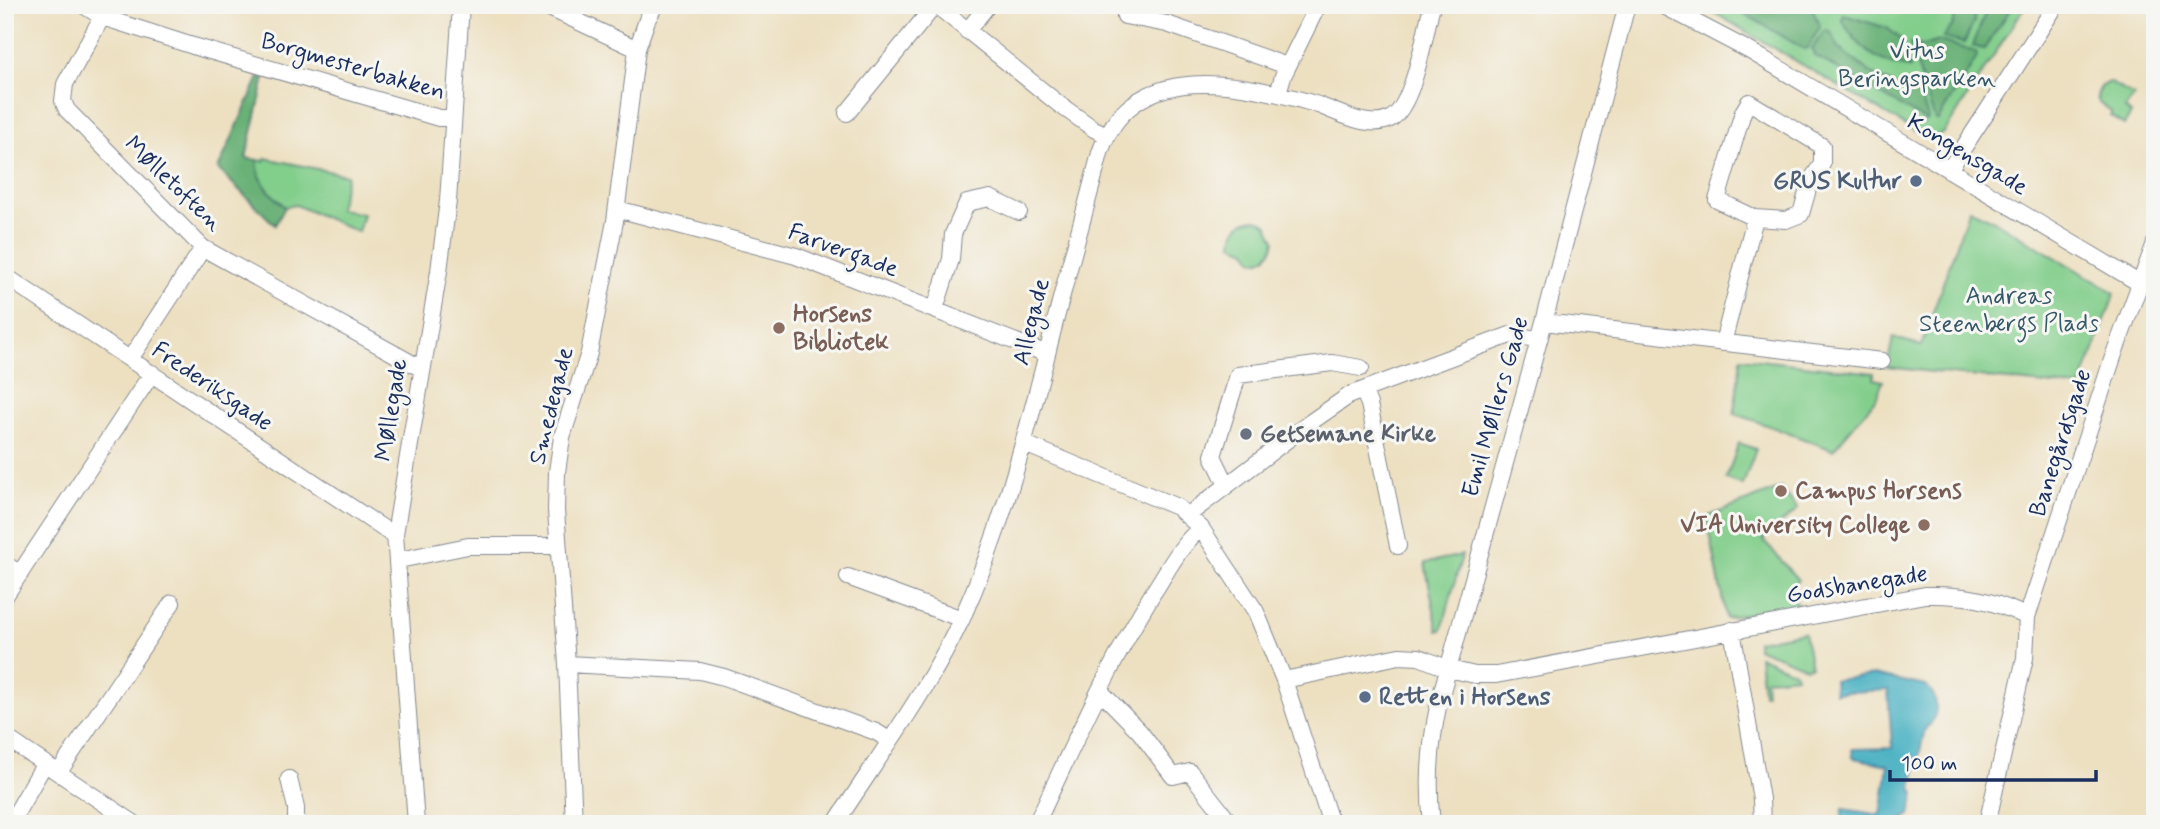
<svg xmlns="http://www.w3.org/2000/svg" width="2160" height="829" font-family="Mynerve,sans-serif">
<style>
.green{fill:#82ce8b;stroke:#4e7e74;stroke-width:2}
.forest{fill:#69b177;stroke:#42706a;stroke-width:2}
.water{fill:#41adc0;stroke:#2e6e8f;stroke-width:2}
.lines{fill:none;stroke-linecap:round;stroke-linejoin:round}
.minor-casing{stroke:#848890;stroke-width:18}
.minor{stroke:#fff;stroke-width:16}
.service-dot{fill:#5c6f8a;stroke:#f6f6f2;stroke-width:2.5}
.education-dot{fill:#8d6e63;stroke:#f6f6f2;stroke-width:2.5}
.worship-dot{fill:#6b7280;stroke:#f6f6f2;stroke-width:2.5}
.labels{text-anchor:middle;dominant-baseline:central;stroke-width:6;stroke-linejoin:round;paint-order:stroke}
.park-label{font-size:24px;fill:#355769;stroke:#f6f6f2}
.street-label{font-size:24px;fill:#1b2f5e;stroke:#f6f6f2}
.service-label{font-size:24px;font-weight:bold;fill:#4e5e75;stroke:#f6f6f2;text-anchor:end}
.education-label{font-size:24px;font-weight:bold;fill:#785e54;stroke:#f6f6f2;text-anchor:start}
.worship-label{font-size:24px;font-weight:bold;fill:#5b616d;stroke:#f6f6f2;text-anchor:start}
</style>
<rect width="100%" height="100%" fill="#f6f6f2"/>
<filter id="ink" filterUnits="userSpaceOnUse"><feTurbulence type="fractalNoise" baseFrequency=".0143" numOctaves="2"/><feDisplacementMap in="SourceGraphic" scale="14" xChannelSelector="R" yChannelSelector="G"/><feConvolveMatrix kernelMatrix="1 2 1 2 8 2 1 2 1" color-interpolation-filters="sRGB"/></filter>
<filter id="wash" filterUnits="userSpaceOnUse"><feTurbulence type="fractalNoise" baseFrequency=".00686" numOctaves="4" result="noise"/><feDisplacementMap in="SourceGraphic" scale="28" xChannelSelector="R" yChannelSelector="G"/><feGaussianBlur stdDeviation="1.57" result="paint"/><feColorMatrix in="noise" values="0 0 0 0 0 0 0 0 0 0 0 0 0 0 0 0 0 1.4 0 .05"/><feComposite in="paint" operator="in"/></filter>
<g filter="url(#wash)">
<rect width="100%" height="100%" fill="#ede0c1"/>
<path class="green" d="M1701,5H2026L1944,133L1928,139Z
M2109,82L2134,96L2125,109L2131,114L2124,125L2111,116V112L2099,103L2097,97L2100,87Z
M265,158L347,175L339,209L363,214L358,232L296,205L285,207C272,195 255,179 258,160L264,161Z
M1969,209L1995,221L2115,293L2080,388L1887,367L1893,337L1921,346Z
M1256,219L1267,224L1275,240C1273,252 1267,260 1254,261L1247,250L1233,244C1233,229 1241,220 1256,219Z
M1741,358L1874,373V379L1883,381L1876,399L1833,450L1734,413Z
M1739,443L1756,449L1743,485L1726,479Z
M1781,488L1798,509L1763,539L1798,580L1786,591L1798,605L1726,618L1707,517Z
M1462,555L1442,630L1438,631L1425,563Z
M1804,632L1811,666L1805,667L1757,648V641Z
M1759,656L1795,672L1796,676L1765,679L1766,694H1763Z"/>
<path class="forest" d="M1730,5H1811L1820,27L1808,48L1804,49Z
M1958,5H1975L1974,22L1964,43L1943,38L1952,26Z
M1988,5H2013L1984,49L1973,46Z
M1844,15L1887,28L1902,40L1910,68C1879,65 1857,47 1842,20Z
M1827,30L1833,35L1838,48L1874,75L1904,91L1920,93L1928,119L1926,121L1814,55L1812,49L1824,31Z
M1939,41L1976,52L1977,57L1938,120H1935L1910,44L1923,46Z
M259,77L265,78L246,158L258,160C255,179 272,195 285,207L275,225L218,169Z"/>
<path class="water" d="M1874,675L1926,686C1940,696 1939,719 1925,729L1912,787L1915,794L1910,815L1904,818L1903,824H1841L1843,809L1881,815L1888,765L1853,758L1852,749L1892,748L1888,690L1835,693L1834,680Z"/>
</g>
<g filter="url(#ink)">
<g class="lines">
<g class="minor-casing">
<path id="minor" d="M83,5L102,17L193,46L439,118H453
M543,5L637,49
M936,5L1060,105L1094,129L1107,135
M1126,5L1125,16L1167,24L1287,66
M1662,5L1750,51L2139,283
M102,17L65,84L63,101L67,110L203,248L422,369
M967,31L988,5
M1278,93L1283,76L1318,5
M847,113L935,5
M1949,170L2056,5
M617,209L796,256L1047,354
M5,276L387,531L395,534
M935,309L951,259L953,234L967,203L990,198L1019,212
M1544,322L1882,361
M1723,343L1755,218L1717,200L1743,112L1749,102L1822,146V164L1810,182L1801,214L1786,220L1755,218
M130,359L203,248
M1363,390L1369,404L1398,546
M1025,444L1177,507L1201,528L1256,612L1284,680L1331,824
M1227,485L1213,456L1238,375L1332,363L1361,368
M1188,515L1308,424L1350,395L1510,335L1538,339
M399,560L468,546H558
M5,564L20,574
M848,577L962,619
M5,596L152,373
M1732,630L1761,799L1762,824
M567,664L700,671L724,677L876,732L889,740
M1284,680L1399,656L1419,657L1449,669L1475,675H1496L1925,595C1963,594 1994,600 2027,617
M1100,691L1140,732L1173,776L1190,772L1231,824
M5,737L135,824
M59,772L172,603
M289,779L296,808V824
M10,824L45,763
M416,824L395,534L439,271L448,201L461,5
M574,824L567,664L556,510L557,472L562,437L589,353L615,221L637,49L647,20L655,5
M835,824C877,759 931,686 963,616C1001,531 1024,443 1047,354C1063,287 1083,220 1100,153C1131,57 1244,82 1318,105C1338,112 1369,130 1390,119C1414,107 1425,31 1432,5
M1036,824C1073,746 1108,666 1153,593C1168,570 1180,545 1201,528
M1432,824C1427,782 1430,743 1439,702L1544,322L1627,5
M1987,824L2025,658L2027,617L2114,354L2155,243"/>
</g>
<use href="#minor" class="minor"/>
</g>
</g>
<g class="service-dot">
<circle cx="1916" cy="181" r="7"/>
<circle cx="1365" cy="697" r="7"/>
</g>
<g class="education-dot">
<circle cx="779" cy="328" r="7"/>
<circle cx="1781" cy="491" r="7"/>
<circle cx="1924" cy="525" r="7"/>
</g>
<circle class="worship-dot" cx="1246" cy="434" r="7"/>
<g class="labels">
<g class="park-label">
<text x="1917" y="51">Vitus<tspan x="1917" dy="28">Beringsparken</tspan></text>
<text x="2009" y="296">Andreas<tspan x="2009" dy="28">Steenbergs Plads</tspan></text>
</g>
<g class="street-label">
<text transform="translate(353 67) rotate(16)">Borgmesterbakken</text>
<text transform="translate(1967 155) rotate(31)">Kongensgade</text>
<text transform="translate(173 184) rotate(44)">Mølletoften</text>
<text transform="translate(843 251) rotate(20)">Farvergade</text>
<text transform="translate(1032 322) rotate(-76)">Allegade</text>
<text transform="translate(212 387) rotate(34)">Frederiksgade</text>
<text transform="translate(552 406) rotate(-76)">Smedegade</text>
<text transform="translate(1496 407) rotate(-74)">Emil Møllers Gade</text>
<text transform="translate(392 410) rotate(-81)">Møllegade</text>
<text transform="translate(2061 443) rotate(-72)">Banegårdsgade</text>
<text transform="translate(1857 585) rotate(-9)">Godsbanegade</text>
</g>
<g class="service-label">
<text x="1902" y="181">GRUS Kultur</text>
<text x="1379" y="697" text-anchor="start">Retten i Horsens</text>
</g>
<g class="education-label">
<text x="793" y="314">Horsens<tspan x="793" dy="28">Bibliotek</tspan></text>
<text x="1795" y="491">Campus Horsens</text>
<text x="1910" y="525" text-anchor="end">VIA University College</text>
</g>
<g class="worship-label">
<text x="1260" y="434">Getsemane Kirke</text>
</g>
</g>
<rect width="2160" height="829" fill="none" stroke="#f6f6f2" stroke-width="28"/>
<path d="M1890 770v10h206v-10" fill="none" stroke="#1b2f5e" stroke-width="3.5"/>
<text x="1901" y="770" font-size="21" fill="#1b2f5e" stroke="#f6f6f2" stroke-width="5" paint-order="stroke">100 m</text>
</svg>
